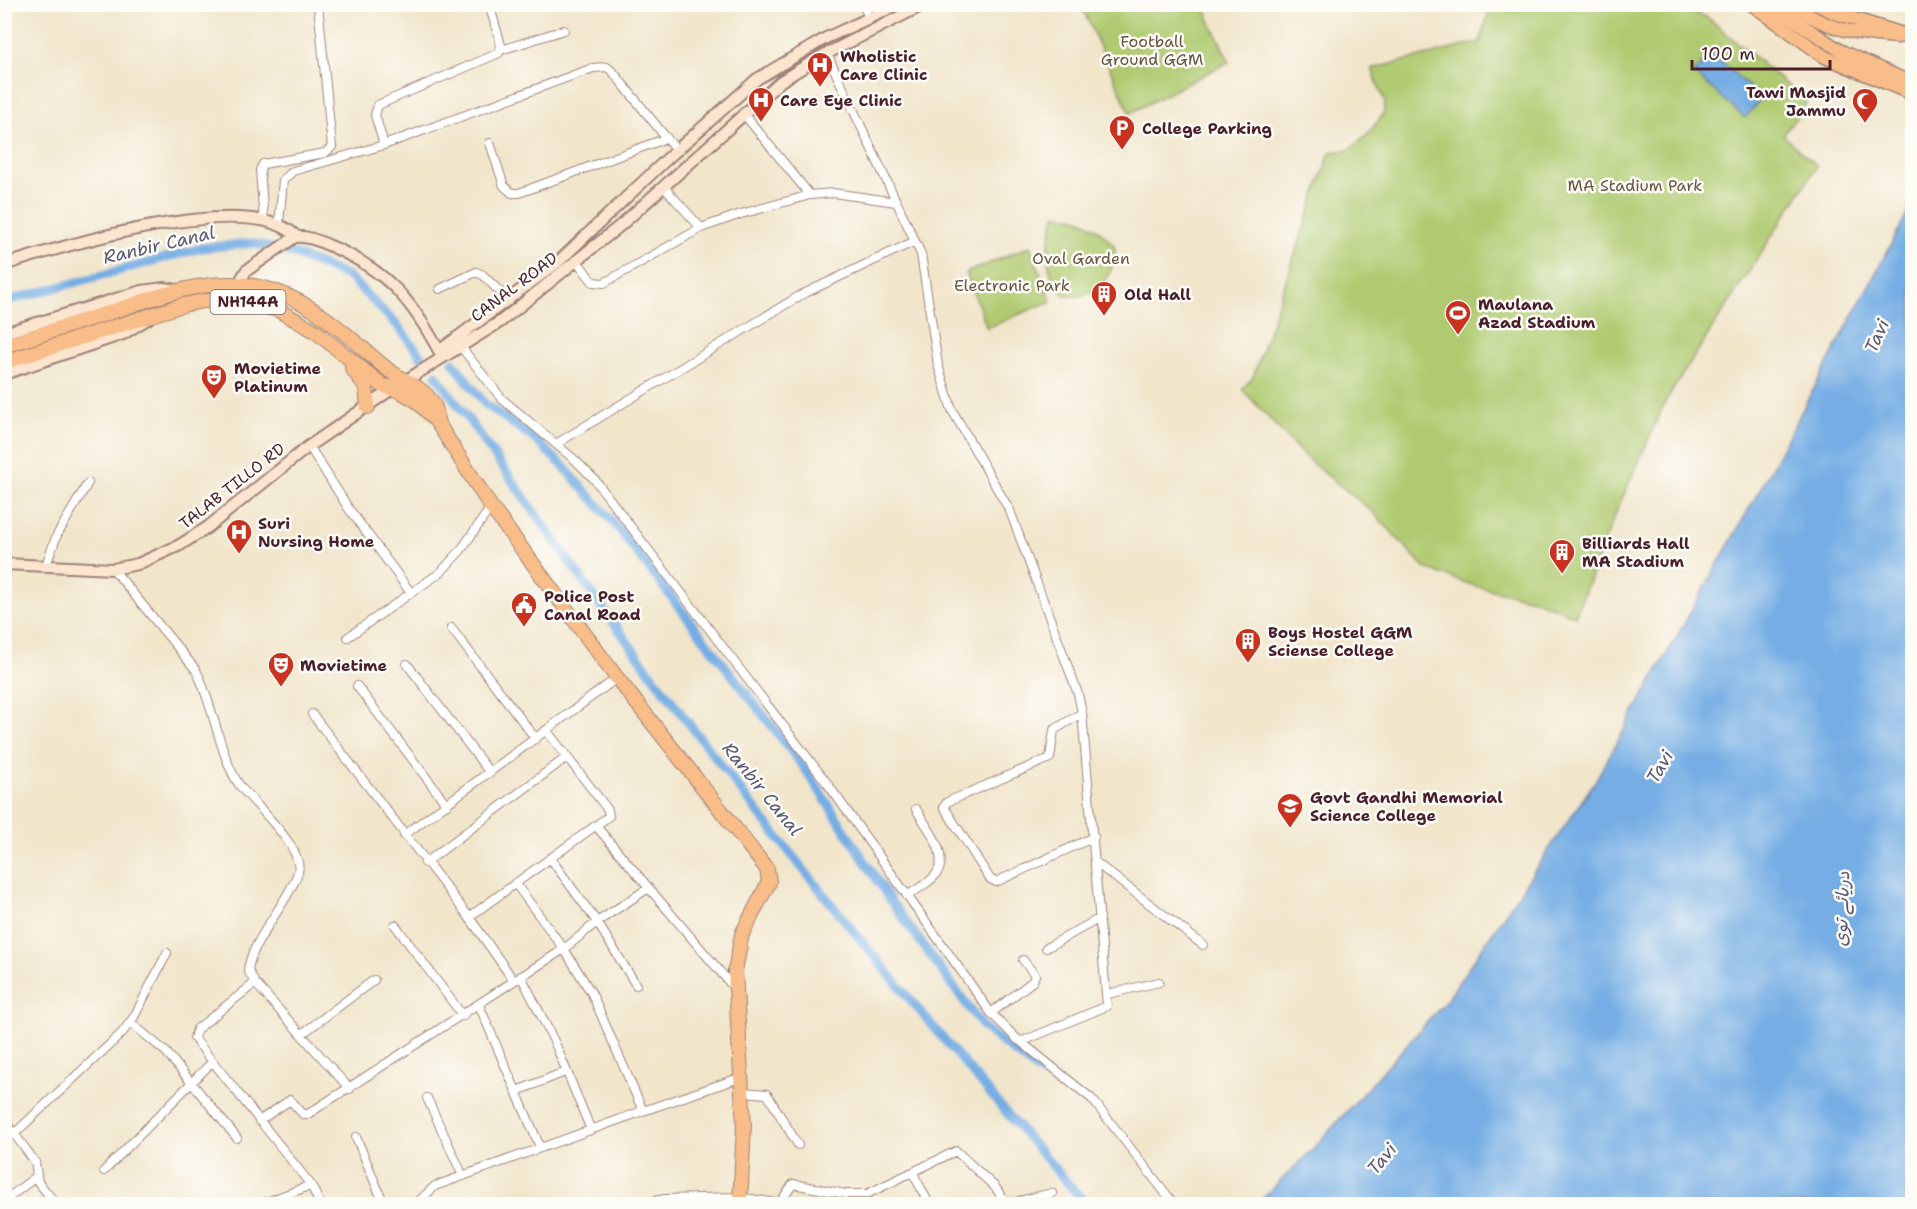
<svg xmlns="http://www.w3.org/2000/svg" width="1917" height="1209" font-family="'Shantell Sans','Playpen Sans Arabic',sans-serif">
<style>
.green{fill:#afca70;stroke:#7c744e;stroke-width:1.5}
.water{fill:#75ade4;stroke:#606688;stroke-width:1.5}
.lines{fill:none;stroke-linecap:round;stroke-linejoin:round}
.canal{stroke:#75ade4;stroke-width:9}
.street-casing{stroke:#9e827a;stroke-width:10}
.secondary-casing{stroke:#9e827a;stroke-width:14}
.primary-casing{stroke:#9e827a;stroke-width:15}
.highway-casing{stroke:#9e827a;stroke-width:16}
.street{stroke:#fff;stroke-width:8}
.secondary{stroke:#fce5cf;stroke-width:10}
.primary{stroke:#f8bd88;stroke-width:12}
.highway{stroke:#f8bd88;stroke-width:14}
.labels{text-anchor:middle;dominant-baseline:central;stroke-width:5;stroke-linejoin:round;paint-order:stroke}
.shield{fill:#fdfcf7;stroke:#806168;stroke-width:1.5}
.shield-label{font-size:15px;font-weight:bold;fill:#4a1f2b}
.park-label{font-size:16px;fill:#685240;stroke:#fdfcf7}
.poi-label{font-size:16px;font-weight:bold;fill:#4a1f2b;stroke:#fdfcf7;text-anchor:start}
.street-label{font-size:16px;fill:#4a1f2b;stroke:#fdfcf7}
.water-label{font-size:18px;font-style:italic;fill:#5b5875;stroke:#fdfcf7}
</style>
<rect width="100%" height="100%" fill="#fdfcf7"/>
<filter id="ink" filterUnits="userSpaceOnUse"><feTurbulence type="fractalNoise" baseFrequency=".0167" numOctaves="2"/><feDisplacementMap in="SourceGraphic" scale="12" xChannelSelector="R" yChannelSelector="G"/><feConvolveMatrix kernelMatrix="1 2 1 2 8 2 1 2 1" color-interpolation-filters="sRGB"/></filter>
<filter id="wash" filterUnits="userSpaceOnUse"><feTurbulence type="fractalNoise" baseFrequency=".008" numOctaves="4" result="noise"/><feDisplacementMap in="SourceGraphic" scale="24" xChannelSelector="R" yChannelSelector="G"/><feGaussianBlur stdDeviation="1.35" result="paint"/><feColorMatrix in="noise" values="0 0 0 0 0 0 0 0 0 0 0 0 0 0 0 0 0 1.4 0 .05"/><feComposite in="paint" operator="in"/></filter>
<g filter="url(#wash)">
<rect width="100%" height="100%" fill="#f1e5ca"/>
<path class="green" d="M1081,5H1203L1229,62L1130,113Z
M1491,5H1675L1708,18L1807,102L1783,135L1817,166L1666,400L1617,510L1575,616L1533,599L1475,586L1425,568L1374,513L1306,458L1242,389L1253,377L1330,152L1349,150L1366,136L1383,115L1385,102L1372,69L1480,42Z
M1055,215C1081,215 1100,228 1115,247C1117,274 1093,303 1064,295C1041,271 1048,245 1055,215Z
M1030,246L1051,301L987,328L966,273Z"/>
<path class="water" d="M1711,53L1762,98L1745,118L1694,73Z
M1912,205V1204H1257L1312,1150L1446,1001L1594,783L1759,491Z"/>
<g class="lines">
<path class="canal" d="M4,302L201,248L253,243L296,255L348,276L397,325L424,360
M453,362L485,404L532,437L563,466L613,522L806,770L890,900L983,1027L1042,1074
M436,375C511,476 580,580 656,680C792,861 937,1035 1086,1204"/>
</g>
</g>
<g filter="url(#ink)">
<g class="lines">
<g class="street-casing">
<path id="street" d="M863,4L869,18
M501,50L564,30
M743,113L810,195
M490,143L504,186L512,193H519L667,138
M384,145L375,115L378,105L499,53L501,45L489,4
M663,186L701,228
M264,221L260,170L263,164L325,153L332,147L318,4
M279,224L283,180L293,171L384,145L593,68L607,67L613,72L677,151
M576,260L593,282L604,283L701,228L741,214L810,195L833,193L896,202
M440,289L476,272L483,275L509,301
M461,347L502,399L575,460L595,480L827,783L991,1013L1018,1040L1023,1041L1107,1006L1082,713L1078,694L1010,511L952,410L938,365L921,254L827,54
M556,444L801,295L915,241
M309,446L349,509L411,593
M46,565L57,535L88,483
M113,569L196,670C214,705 219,756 240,786C254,804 305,849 298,872C289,902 252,939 248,970L255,983L350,1089
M451,628L536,739
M348,637L441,572L461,550L491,507
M407,664L490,773
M357,686L447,805
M1082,713L1054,730L1050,758L947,802L944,807L990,879L996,882L1094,837
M312,714L469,917L514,981L564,949L592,994L643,1111L742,1077
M596,826L735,989
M404,835L617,678
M550,858L597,922L636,985
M1095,862L1203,945
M425,863L567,757
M515,883L564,949L597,922L647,889
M907,896C916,889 931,883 937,873C950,853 925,825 916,809
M469,917L609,816L608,810L547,731
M395,925L463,1016
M1046,948L1100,918
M521,976L555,1043L591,1130
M255,983L197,1029L194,1038L311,1185L320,1204
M1108,994L1159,982
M479,1005L540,1147
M991,1013L1033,981L1035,975L1023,960
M130,1022L166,1052L237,1138
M302,1034L374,980
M1020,1041L1092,1099L1174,1204
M517,1091L565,1072
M743,1092L767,1094L798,1145
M427,1098L463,1176
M4,1120L35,1162L38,1182L56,1204
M259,1121L290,1100L303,1114H308L514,981
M14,1134L122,1033L134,1017L167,953
M356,1137L384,1204
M104,1171L212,1062
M913,1173L929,1204
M4,1201L37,1176
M262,1204L311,1185
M416,1204L435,1186L643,1111
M642,1204L665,1199L739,1197L775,1203L781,1201L793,1184L846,1194H867L956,1151L995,1187L1007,1204
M1007,1204L1052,1193"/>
</g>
<g class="secondary-casing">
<path id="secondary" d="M4,265C63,246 250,188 297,237
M239,283L246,271L295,237C308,235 323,243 335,248C388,272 412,301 439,351L557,263L668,158L757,79L826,38L899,4
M4,333L142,291L164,288L177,290
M4,374L123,334L149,318
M4,564L113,569L138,564L180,545L208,527L309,446L392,389L500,322L621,225L781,81L820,57L925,4"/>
</g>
<g class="primary-casing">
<path id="primary" d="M1751,4L1825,57L1912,94
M1770,4L1841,51L1912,83
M1791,4C1828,30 1854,34 1898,37L1904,34
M1816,4L1835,13L1903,34"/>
</g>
<g class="highway-casing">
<path id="highway" d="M4,346C39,335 74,324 108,313C166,294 220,271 280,293C321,308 354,342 387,369C405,383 439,391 437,422
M4,362L183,305L203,301L237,300L278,310L315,331L382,385L400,391L417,401L437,422L491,507L617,678L767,869L769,882L742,934L735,971L744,1126L740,1204
M352,368L366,387L368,407"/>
</g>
<use href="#street" class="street"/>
<use href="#secondary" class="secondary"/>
<use href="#primary" class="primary"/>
<use href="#highway" class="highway"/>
</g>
</g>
<defs>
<g id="hospital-pin" transform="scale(1.35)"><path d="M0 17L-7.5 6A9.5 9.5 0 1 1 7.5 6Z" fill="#c8321e" stroke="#fdfcf7"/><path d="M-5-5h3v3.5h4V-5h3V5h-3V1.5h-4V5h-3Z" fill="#fff"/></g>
<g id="mosque-pin" transform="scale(1.35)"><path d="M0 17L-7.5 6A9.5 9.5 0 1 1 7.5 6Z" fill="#c8321e" stroke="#fdfcf7"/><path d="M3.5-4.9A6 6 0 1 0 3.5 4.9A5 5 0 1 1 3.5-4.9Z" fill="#fff"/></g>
<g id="parking-pin" transform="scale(1.35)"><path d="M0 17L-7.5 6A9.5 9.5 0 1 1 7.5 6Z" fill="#c8321e" stroke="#fdfcf7"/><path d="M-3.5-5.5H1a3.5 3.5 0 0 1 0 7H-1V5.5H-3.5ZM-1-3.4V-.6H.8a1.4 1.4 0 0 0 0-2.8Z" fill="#fff"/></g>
<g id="building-pin" transform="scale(1.35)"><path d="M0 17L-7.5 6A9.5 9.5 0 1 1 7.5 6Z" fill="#c8321e" stroke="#fdfcf7"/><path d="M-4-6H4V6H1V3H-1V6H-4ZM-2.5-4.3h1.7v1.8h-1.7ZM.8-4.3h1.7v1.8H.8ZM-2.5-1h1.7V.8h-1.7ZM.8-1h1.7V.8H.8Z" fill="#fff"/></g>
<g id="stadium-pin" transform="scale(1.35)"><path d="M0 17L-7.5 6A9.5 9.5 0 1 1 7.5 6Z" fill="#c8321e" stroke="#fdfcf7"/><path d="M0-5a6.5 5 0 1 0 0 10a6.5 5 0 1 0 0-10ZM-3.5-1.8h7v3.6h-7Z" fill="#fff"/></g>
<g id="theatre-pin" transform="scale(1.35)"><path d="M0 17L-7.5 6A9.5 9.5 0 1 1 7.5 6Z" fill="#c8321e" stroke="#fdfcf7"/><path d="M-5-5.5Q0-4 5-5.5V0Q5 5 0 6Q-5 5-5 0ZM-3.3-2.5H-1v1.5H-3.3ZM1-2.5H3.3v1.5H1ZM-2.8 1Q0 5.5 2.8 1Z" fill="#fff"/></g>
<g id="civic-pin" transform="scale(1.35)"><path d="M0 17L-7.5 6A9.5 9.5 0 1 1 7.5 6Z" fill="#c8321e" stroke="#fdfcf7"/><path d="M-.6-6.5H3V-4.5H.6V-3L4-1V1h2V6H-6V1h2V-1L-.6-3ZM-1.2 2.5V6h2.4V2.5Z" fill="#fff"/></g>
<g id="university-pin" transform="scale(1.35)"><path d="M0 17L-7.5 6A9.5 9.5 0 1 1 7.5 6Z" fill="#c8321e" stroke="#fdfcf7"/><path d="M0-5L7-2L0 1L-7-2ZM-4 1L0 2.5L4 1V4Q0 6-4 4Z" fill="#fff"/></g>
</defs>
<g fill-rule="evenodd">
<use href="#hospital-pin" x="820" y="65"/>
<use href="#hospital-pin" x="761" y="100"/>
<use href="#mosque-pin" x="1865" y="101"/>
<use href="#parking-pin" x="1122" y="128"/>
<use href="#building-pin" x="1104" y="294"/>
<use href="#stadium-pin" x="1458" y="313"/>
<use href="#theatre-pin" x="214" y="377"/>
<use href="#hospital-pin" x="239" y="532"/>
<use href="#building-pin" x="1562" y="552"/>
<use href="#civic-pin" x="524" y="605"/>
<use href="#building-pin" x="1248" y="641"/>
<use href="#theatre-pin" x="281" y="665"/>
<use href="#university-pin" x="1290" y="806"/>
</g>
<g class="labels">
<rect class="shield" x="210.5" y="290" width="75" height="24" rx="4.5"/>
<g class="shield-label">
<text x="248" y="302">NH144A</text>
</g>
<g class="park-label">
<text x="1152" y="41">Football<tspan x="1152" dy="18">Ground GGM</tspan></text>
<text x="1635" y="185">MA Stadium Park</text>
<text x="1081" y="258">Oval Garden</text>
<text x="1012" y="285">Electronic Park</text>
</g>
<g class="poi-label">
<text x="840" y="56">Wholistic<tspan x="840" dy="18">Care Clinic</tspan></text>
<text x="1846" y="92" text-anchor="end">Tawi Masjid<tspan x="1846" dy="18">Jammu</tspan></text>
<text x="780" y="100">Care Eye Clinic</text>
<text x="1142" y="128">College Parking</text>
<text x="1124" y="294">Old Hall</text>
<text x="1478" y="304">Maulana<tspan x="1478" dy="18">Azad Stadium</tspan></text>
<text x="234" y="368">Movietime<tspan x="234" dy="18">Platinum</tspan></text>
<text x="258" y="523">Suri<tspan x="258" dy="18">Nursing Home</tspan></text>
<text x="1582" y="543">Billiards Hall<tspan x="1582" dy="18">MA Stadium</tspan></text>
<text x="544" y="596">Police Post<tspan x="544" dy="18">Canal Road</tspan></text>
<text x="1268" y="632">Boys Hostel GGM<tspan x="1268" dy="18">Sciense College</tspan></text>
<text x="300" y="665">Movietime</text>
<text x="1310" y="797">Govt Gandhi Memorial<tspan x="1310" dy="18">Science College</tspan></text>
</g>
<g class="street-label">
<text transform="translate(514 287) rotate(-37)">CANAL ROAD</text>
<text transform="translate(232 486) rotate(-38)">TALAB TILLO RD</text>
</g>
<g class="water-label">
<text transform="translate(159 245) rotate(-13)">Ranbir Canal</text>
<text transform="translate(1877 336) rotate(-66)">Tavi</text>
<text transform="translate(1660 767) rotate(-60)">Tavi</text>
<text transform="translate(762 789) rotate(51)">Ranbir Canal</text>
<text transform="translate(1842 909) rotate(-88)">دریائے توی</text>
<text transform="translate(1382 1159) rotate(-50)">Tavi</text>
</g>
</g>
<rect width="1917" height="1209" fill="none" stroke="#fdfcf7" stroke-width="24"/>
<path d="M1692 60v9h138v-9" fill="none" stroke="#4a1f2b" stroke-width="3"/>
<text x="1701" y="60" font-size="18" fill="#4a1f2b" stroke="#fdfcf7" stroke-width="4.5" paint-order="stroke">100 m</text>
</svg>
